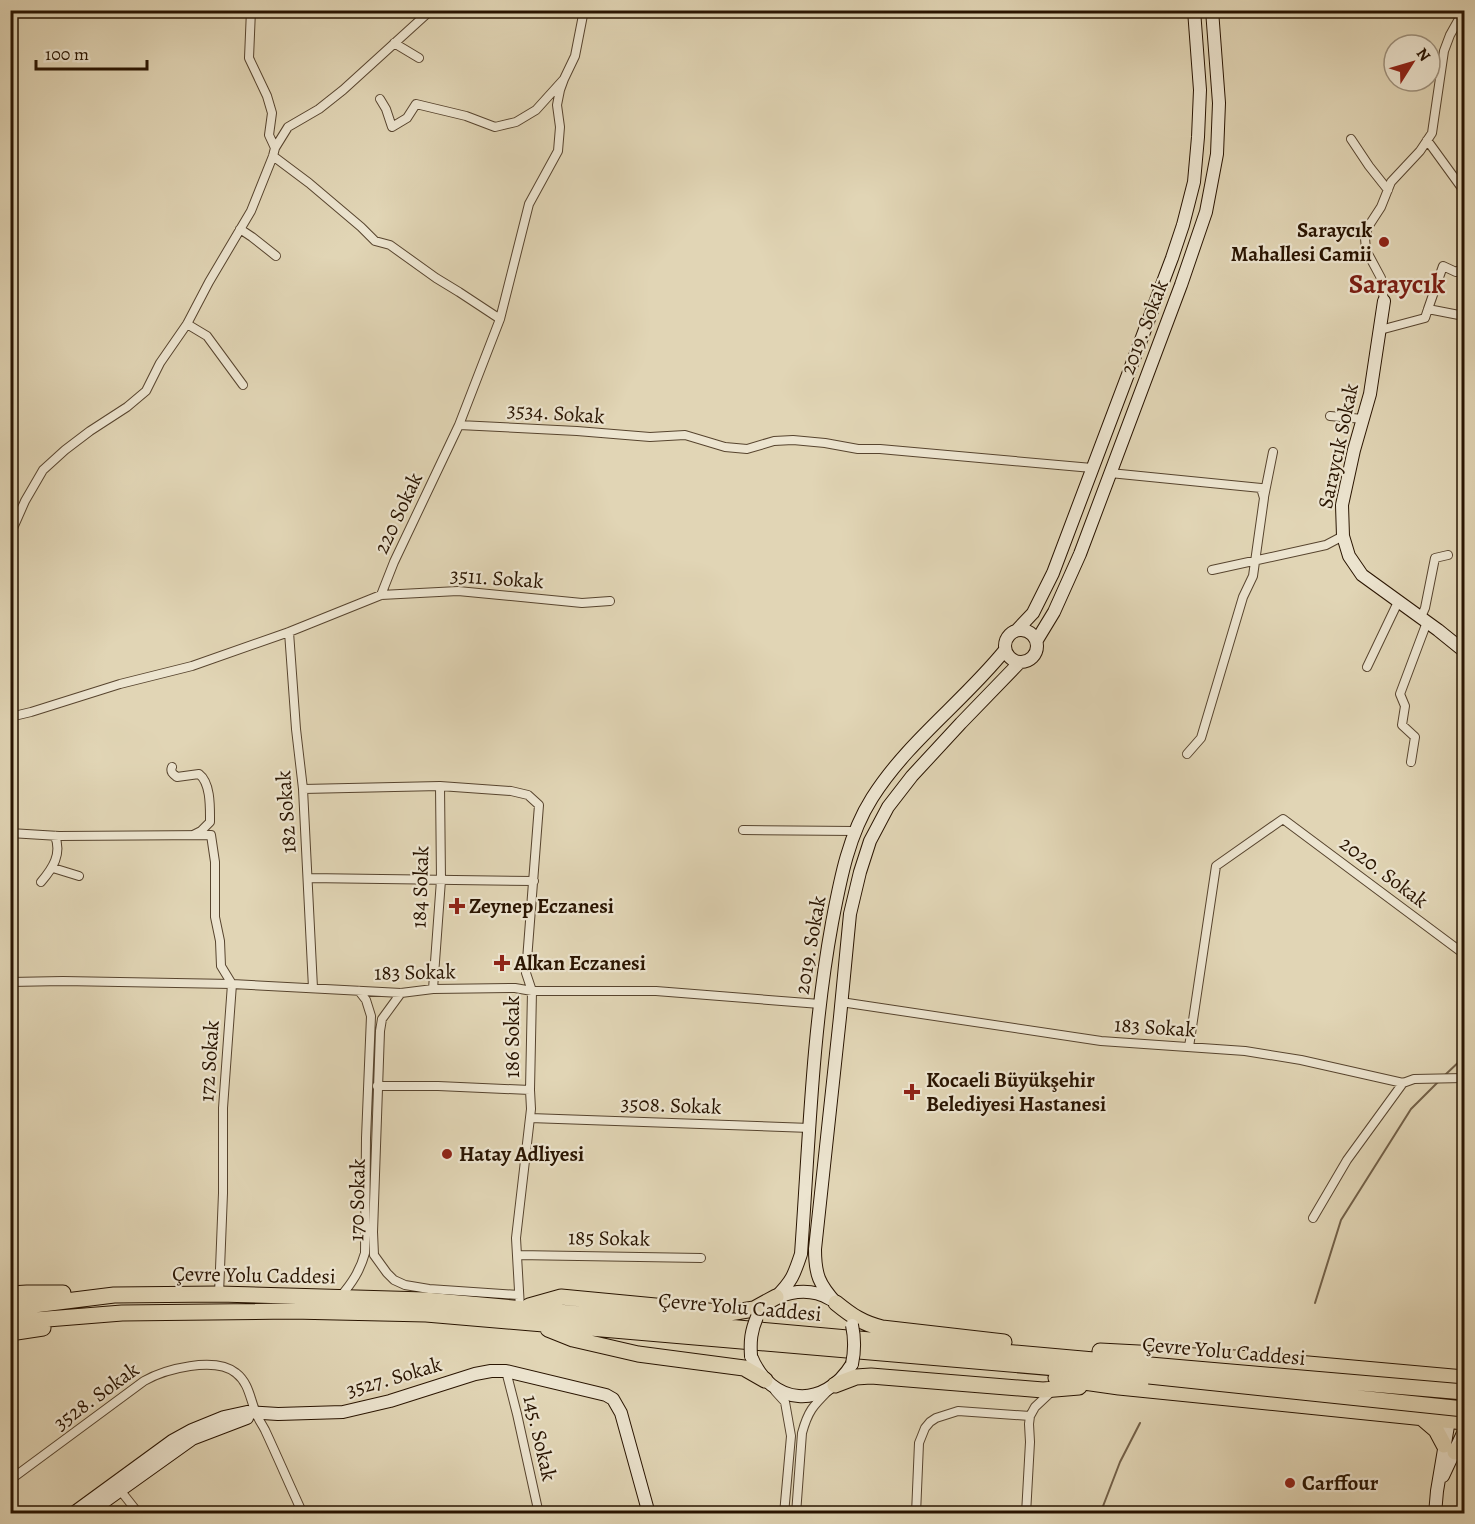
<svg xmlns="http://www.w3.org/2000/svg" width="1475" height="1524" font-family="Alegreya,serif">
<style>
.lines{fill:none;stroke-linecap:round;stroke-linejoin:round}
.stream{stroke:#726048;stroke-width:2}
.street-casing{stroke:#57442e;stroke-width:10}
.secondary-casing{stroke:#291401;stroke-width:14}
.highway-casing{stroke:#291401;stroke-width:17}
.street{stroke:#ece4cf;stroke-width:8}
.secondary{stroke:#ece4cf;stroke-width:12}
.highway{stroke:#e1d5b5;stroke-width:15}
.secondary-bridge-casing{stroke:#291401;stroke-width:14;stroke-linecap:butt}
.highway-bridge-casing{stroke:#291401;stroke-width:17;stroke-linecap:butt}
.secondary-bridge{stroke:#ece4cf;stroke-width:12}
.highway-bridge{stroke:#e1d5b5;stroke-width:15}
.poi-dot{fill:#8f2418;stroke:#ece4cf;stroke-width:2}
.labels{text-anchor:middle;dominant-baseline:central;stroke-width:4.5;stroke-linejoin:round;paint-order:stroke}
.poi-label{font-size:21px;font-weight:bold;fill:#291401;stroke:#ece4cf;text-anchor:start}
.street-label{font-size:21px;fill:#291401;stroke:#ece4cf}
.district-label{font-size:27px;font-weight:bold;fill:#7a1f14;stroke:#ece4cf}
</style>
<rect width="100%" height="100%" fill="#e1d5b5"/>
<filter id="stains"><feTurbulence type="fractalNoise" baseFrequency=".00333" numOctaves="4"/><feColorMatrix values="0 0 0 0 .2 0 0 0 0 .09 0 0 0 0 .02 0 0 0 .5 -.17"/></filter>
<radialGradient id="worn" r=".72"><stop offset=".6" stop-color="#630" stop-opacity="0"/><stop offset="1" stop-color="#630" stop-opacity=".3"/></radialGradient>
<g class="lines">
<path class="stream" d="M1445,1075L1464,1057
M1315,1303L1341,1220L1411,1109L1439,1081
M1100,1514L1120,1462L1140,1423"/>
<g class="street-casing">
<path id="street" d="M251,10L249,58L267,96L272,113L269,135L275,148
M394,43L419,58
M380,99L386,109L392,127L407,118L416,104L466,116L495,127L516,122L536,110L564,79L575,56L584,10
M1351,139L1369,166L1388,190
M1427,140L1464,191
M273,156L309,183L361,227L375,241L390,245L436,278L459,292L500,319
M240,229L252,237L276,256
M1384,301L1381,278L1366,250L1365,238L1368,227L1381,207L1391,182L1420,151L1432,133L1444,51L1450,35L1464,10
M1428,309L1443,266L1456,272L1463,268L1464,264
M187,324L207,336L243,385
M1380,330L1425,318L1428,309L1464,316
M1330,416L1363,419
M459,425L577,431L650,437L685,435L725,447L747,449L774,441L793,440L825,443L858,449H880L1092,468
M1110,473L1261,488L1264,498L1253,576L1243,597L1201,738L1187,754
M1264,497L1273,452
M10,535L25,501L43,470L65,450L90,431L127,407L146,391L160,363L187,324L209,282L251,211L273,156L275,148L288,127L319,109L343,90L431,10
M1212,570L1326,545L1343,536
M381,595L394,562L459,425L500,319L529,204L558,151L560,127L557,105L560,90L564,79
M1421,617L1425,608L1435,558L1448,555
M289,632L296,729L303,789L313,988
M1367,667L1398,602
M10,717L31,712L120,684L192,666L289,632L381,595L458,591L582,603L610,601
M1411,762L1415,737L1402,725L1405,706L1400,694L1427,622
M172,767C170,772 173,774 177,777L199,774C211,783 210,808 210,822L201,831L193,835
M303,789L440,786L511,791L528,795L539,805L526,973L532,991L530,1090L531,1109L516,1238L520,1308
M743,830L855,831
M10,833L59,836L211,835L215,862V917L220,941L221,966L232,984L223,1108V1193L219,1294
M53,868L79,876
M308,878L534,881
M41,882C53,868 62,854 55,836
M10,982L63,981L232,984L401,993L433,989L515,988L532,991H656L820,1004
M433,989L441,880L440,786
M401,993L382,1019L380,1031L373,1232L374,1255L387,1273L394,1280L405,1285L429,1289L519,1295
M841,1002L1101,1041L1245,1051L1301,1060L1403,1083L1414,1079L1464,1078
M1189,1047L1216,866L1283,819L1464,954
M377,1086H438L530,1090
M530,1118L810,1128
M1313,1218L1347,1160L1403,1083
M517,1255L701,1258
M340,1297C352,1283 360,1271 365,1253L366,1138L371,1016L366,1000L359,991
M506,1371L517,1414L539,1514
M775,1391L785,1402L791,1436L784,1514
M10,1480L144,1381C165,1369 215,1356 236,1373C249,1383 250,1399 256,1413C258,1419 262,1424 265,1430C278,1458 290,1486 303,1514
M120,1490L139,1514
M796,1514L802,1433C808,1411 813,1406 828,1391
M916,1514L919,1443L925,1428L930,1422L936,1418L958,1411L1030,1416
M1026,1514L1030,1442L1029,1424L1030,1416L1035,1407L1052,1391"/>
</g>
<g class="secondary-casing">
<path id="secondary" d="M1384,301L1370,394L1354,450L1342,505L1343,536L1349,556L1362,575L1438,630L1464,651
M1005 646a16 16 0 1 1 32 0a16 16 0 1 1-32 0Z
M1017,630L1033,613L1053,573L1172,258L1183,225L1194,182L1198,137L1200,90L1194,10
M1037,640L1054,612L1080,554L1181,285L1206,212L1217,154L1219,103L1212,10
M776,1297C792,1281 794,1275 801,1254C809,1144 812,1032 832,923C840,881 848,836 872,798C908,741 963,702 1005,650
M778,1297C796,1290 813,1289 830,1299
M836,1303C819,1284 815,1275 815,1249L840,1017L850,914L860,872L870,841L888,807L912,776L961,723L1020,662
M751,1356C771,1406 824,1410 852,1364
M1443,1476L1464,1431
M72,1514L172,1441L192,1430L224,1417L247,1412L278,1414L343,1412L390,1401L475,1374L491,1371H506L606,1395L613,1399L621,1413L649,1514
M87,1514L192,1439L247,1418
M1435,1514L1437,1491L1450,1414"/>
</g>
<g class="highway-casing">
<path id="highway" d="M10,1294L27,1293H63
M836,1303C852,1316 862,1323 882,1328L1004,1342
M529,1306L561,1297L729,1313L754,1309L776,1297
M10,1308L114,1295L219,1294L425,1300L1150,1365
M10,1322L122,1313L292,1311L426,1314L1149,1376
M548,1329L573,1339L638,1354L744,1368L765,1380
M10,1333L43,1328
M1100,1351L1254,1359L1464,1378
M1056,1378L1119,1387L1464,1422
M835,1385L856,1377L871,1376L1043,1390L1079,1387
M1422,1418L1436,1430L1444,1445
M1455,1452L1464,1443"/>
</g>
<use href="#street" class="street"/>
<use href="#secondary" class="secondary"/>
<use href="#highway" class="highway"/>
<g class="secondary-bridge-casing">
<path id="secondary-bridge" d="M751,1356C750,1341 751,1331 757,1317
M852,1364C855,1350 855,1339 852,1325"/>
</g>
<g class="highway-bridge-casing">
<path id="highway-bridge" d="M1150,1365L1464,1392
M1149,1376L1464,1409"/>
</g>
<use href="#secondary-bridge" class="secondary-bridge"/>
<use href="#highway-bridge" class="highway-bridge"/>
</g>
<g class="poi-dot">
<circle cx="1384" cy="242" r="6"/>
<path d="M454 897h6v6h6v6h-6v6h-6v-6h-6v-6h6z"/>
<path d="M499 954h6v6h6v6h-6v6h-6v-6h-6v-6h6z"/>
<path d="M909 1083h6v6h6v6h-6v6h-6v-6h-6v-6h6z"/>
<circle cx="447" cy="1154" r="6"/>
<circle cx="1290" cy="1483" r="6"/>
</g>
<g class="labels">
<g class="poi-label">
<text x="1372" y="230" text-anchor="end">Saraycık<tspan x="1372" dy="24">Mahallesi Camii</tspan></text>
<text x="469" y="906">Zeynep Eczanesi</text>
<text x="514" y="963">Alkan Eczanesi</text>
<text x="926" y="1080">Kocaeli Büyükşehir<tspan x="926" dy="24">Belediyesi Hastanesi</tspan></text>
<text x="459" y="1154">Hatay Adliyesi</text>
<text x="1302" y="1483">Carffour</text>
</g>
<g class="street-label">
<text transform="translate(1144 327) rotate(-69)">2019. Sokak</text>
<text transform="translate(556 413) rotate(4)">3534. Sokak</text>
<text transform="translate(1338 446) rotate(-78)">Saraycık Sokak</text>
<text transform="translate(398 513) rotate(-65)">220 Sokak</text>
<text transform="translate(497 578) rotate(4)">3511. Sokak</text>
<text transform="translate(286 812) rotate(-94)">182 Sokak</text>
<text transform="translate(1384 872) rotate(37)">2020. Sokak</text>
<text transform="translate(420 887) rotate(-88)">184 Sokak</text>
<text transform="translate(810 945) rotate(-80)">2019. Sokak</text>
<text transform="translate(415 972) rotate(-1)">183 Sokak</text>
<text transform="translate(1155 1027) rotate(4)">183 Sokak</text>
<text transform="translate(512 1037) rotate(-90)">186 Sokak</text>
<text transform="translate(209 1061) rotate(-86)">172 Sokak</text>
<text transform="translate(671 1105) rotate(2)">3508. Sokak</text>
<text transform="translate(357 1200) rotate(-89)">170 Sokak</text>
<text transform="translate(609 1238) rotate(1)">185 Sokak</text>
<text transform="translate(254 1275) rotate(1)">Çevre Yolu Caddesi</text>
<text transform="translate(740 1307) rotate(5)">Çevre Yolu Caddesi</text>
<text transform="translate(1224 1351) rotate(5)">Çevre Yolu Caddesi</text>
<text transform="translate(394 1377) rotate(-16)">3527. Sokak</text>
<text transform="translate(96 1396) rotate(-36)">3528. Sokak</text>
<text transform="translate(540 1438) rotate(77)">145. Sokak</text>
</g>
<g class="district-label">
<text x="1397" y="284">Saraycık</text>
</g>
</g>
<rect width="1475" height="1524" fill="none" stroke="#e1d5b5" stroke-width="36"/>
<rect x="12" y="12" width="1451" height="1500" fill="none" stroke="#291401" stroke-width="3"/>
<rect x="18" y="18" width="1439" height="1488" fill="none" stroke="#291401" stroke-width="1.5"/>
<g transform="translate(1412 63) rotate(53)"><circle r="28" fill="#ece4cf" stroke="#9e917d" stroke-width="1.5"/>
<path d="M0-4.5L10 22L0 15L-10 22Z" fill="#8f2418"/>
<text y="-9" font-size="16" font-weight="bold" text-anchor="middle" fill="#291401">N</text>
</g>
<path d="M36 60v9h111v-9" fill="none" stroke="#291401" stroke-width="3"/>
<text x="45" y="60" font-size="18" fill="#291401" stroke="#ece4cf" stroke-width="4.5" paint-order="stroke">100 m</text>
<rect width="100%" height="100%" filter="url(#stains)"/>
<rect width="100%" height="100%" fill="url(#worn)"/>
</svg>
